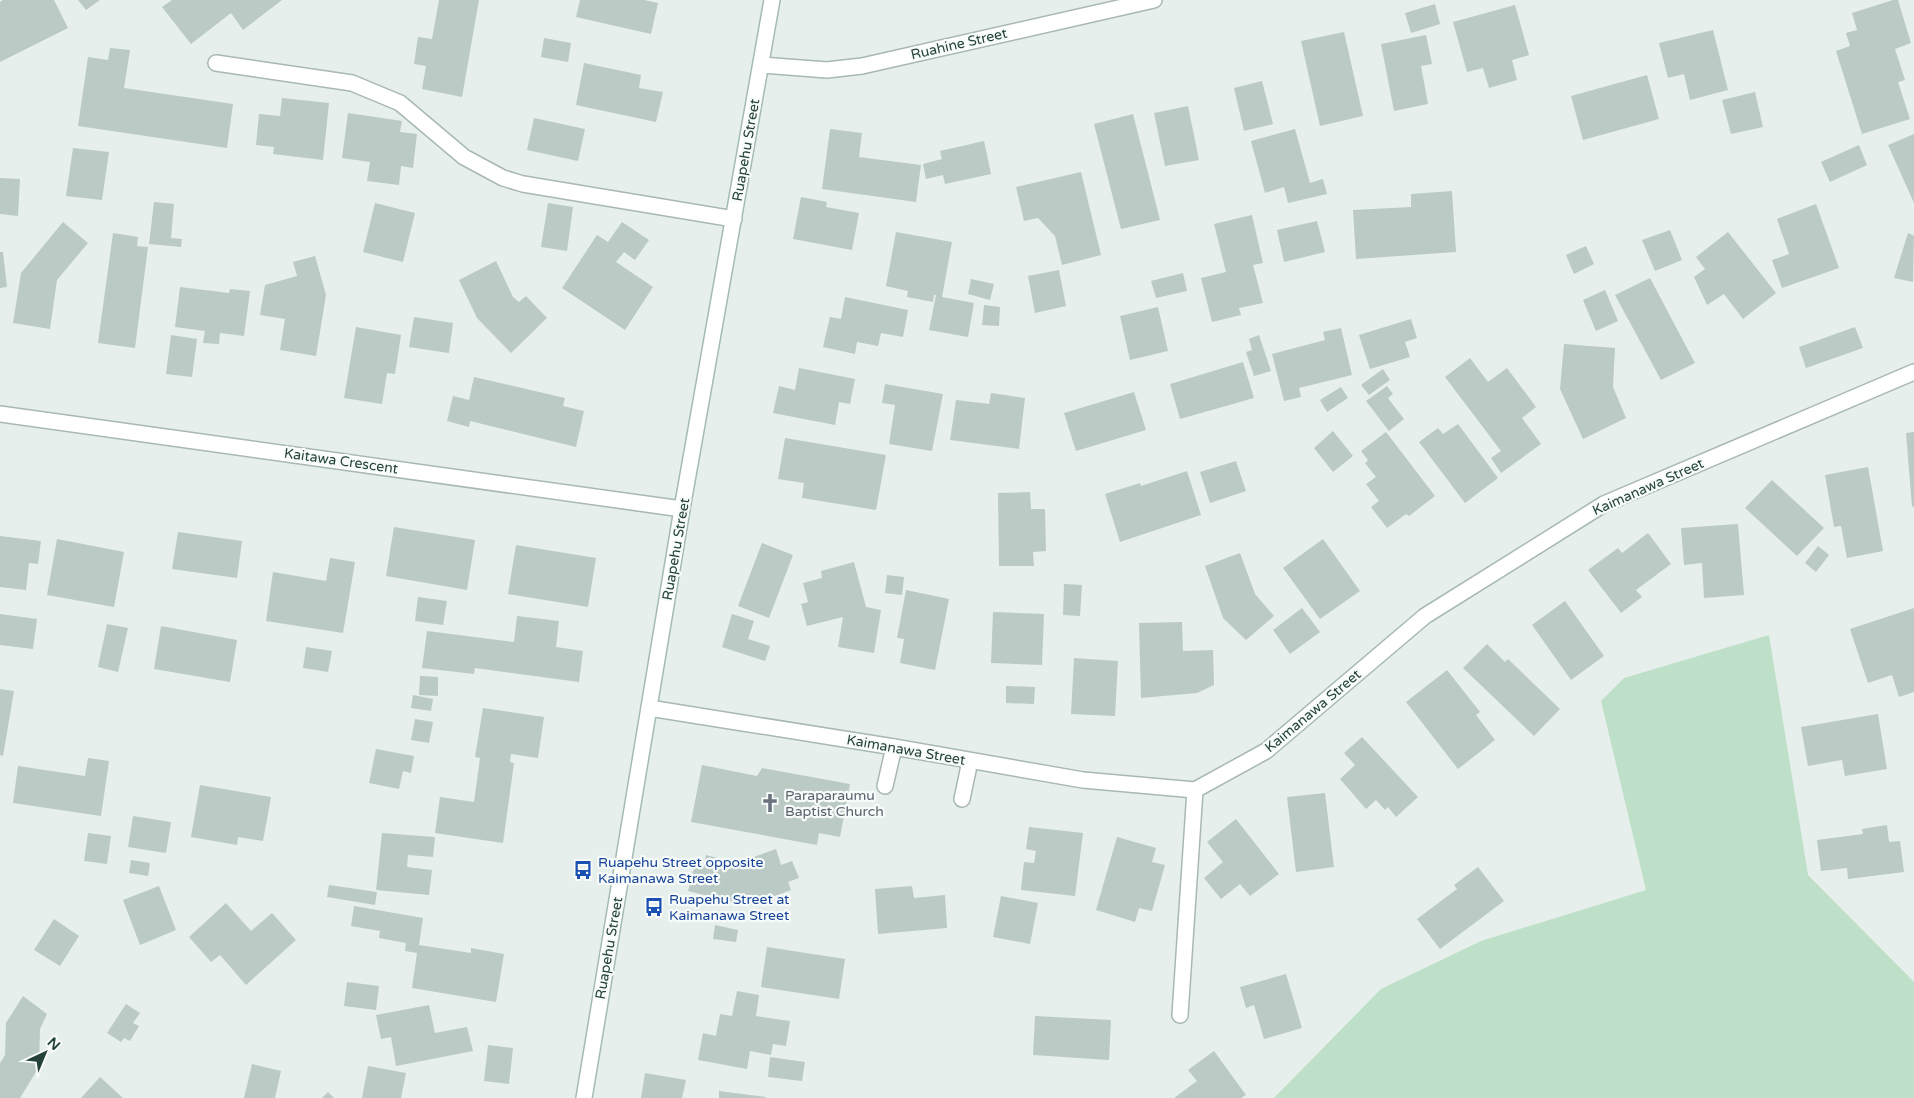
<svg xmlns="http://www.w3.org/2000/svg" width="1914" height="1098" font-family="'Varela Round',sans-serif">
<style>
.green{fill:#bfe0c8}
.building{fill:#bbcac4}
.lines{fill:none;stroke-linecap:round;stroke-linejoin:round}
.lane-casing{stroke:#a8b8b2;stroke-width:18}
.street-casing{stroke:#a8b8b2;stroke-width:18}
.secondary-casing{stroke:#a4bbb3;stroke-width:18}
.lane{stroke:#fff;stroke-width:15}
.street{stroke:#fff;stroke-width:15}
.secondary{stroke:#fff;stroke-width:15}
.labels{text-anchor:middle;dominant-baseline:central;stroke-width:4.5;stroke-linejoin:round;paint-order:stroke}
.street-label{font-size:14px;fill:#24423a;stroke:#f7fbf9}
.worship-label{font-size:14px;fill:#5b616d;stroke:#f7fbf9;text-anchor:start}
.transit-label{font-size:14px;fill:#164399;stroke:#f7fbf9;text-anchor:start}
</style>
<rect width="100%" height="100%" fill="#e6efeb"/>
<path class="green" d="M1769,635L1808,875L1914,982V1098H1274L1381,989L1481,941L1646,890L1601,701L1624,678Z"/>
<path class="building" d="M3,0H54L68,28L0,62V2Z
M78,0H100L86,10Z
M172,0H282L243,30L231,13L191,44L162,7Z
M439,0H479L462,97L422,89L426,66L414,64L418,37L432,39Z
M580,0H644L658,3L651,34L576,17Z
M1893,0H1898L1911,43L1895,49L1905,80L1898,82L1910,119L1862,134L1836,51L1850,46L1846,33L1857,30L1852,13Z
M1435,4L1440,24L1411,33L1405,13Z
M1515,5L1529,55L1512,60L1517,80L1489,88L1483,68L1467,72L1453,22Z
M1713,30L1728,90L1690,100L1684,74L1668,78L1659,43Z
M1344,32L1363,116L1320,126L1301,41Z
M1426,35L1432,64L1421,66L1428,104L1394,111L1381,44Z
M544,38L571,43L568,62L541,57Z
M110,48L130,50L124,88L233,104L227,148L78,126L88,57L108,60Z
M584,63L641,75L639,88L663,92L656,122L576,105Z
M1647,75L1659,119L1583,140L1571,96Z
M1262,81L1273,124L1244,131L1234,88Z
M1755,92L1763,127L1731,134L1722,100Z
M282,98L329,103L323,160L273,154L274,147L256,145L259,114L280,116Z
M1188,106L1199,160L1165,166L1154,113Z
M348,113L402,121L400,132L417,134L413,168L401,166L399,185L367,181L370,162L342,158Z
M1133,114L1160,220L1121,229L1094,124Z
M534,118L585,129L578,161L527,150Z
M830,129L862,133L859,157L921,165L916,202L822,189Z
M1295,129L1310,183L1323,179L1327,194L1288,203L1284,187L1265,193L1251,141Z
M1914,134V203L1888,145Z
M984,141L991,174L945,184L943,175L926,179L923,164L942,159L940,151Z
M1859,145L1867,165L1830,182L1821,162Z
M73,148L109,152L102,200L66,196Z
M1081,172L1101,255L1062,265L1055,236L1038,218L1024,221L1016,187Z
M0,178L20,179L18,216L0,214Z
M1452,191L1456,252L1356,259L1353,210L1411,207V194Z
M801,197L827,202L826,207L859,213L852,250L793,239Z
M154,202L174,204L171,238L182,239L181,247L149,244Z
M375,203L415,213L403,262L363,252Z
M548,203L573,207L567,251L541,247Z
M1816,204L1839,268L1782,288L1772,260L1789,254L1777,219Z
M1252,215L1263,263L1253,265L1263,303L1239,308L1241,315L1212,322L1201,278L1226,272L1214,224Z
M1317,221L1325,252L1284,262L1277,230Z
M63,222L88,243L57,280L50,329L13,323L21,273Z
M622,222L649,240L635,260L624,252L616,262L653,287L625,330L562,288L597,235L608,242Z
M1670,230L1682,260L1655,271L1642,240Z
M896,232L952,242L942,297L974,303L968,337L929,330L936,295H934L933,302L907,297L908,291L886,286Z
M1728,232L1776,293L1743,319L1724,294L1707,305L1694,277L1705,269L1696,257Z
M113,233L138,237L137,246L148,247L135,348L98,343Z
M1908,233L1914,236L1913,282L1894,278Z
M1586,246L1594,264L1574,274L1566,255Z
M0,252H3L7,287L0,288Z
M315,256L326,295L316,356L280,350L285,319L260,315L265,285L297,276L293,262Z
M496,261L513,297L519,302L526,296L547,318L511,353L477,318L459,280Z
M1059,270L1066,306L1035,313L1028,276Z
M1183,273L1187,291L1156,298L1151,281Z
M1650,278L1695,363L1661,380L1615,295Z
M971,279L994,284L990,300L968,294Z
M180,287L229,293L230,289L250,291L244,336L220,333L219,344L203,343L205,331L175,327Z
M1605,290L1618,321L1596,331L1583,300Z
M845,297L908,310L903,337L881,333L878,346L857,342L855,354L823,347L830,317L841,319Z
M984,305L1000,307L999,326L982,325Z
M1158,307L1168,351L1130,360L1120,316Z
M414,317L453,323L449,353L409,347Z
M1411,319L1417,338L1405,342L1410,357L1370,369L1359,335Z
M356,327L401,335L395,374L387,373L382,404L344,398Z
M1855,327L1863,348L1806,368L1799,347Z
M1341,328L1352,375L1299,388L1301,397L1284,401L1272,354L1325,340L1323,332Z
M171,335L197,339L192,377L166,374Z
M1259,335L1271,371L1254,376L1246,352L1252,350L1249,339Z
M1564,344L1615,348L1613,387L1626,418L1583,439L1560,389Z
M1470,358L1488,382L1507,368L1536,407L1522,418L1541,444L1501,473L1491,458L1501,451L1445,377Z
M1243,362L1254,398L1180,419L1170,384Z
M799,368L855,379L850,404L839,402L835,425L773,413L779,386L795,390Z
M1383,369L1390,380L1369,395L1361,385Z
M474,377L565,398L563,406L584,411L576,447L470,421L469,427L447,421L453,396L469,400Z
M885,384L943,394L932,451L889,444L895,405L882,403Z
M1387,386L1393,394L1388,398L1404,419L1389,431L1366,401Z
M1341,387L1348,398L1327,412L1320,400Z
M1134,392L1146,430L1076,451L1064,413Z
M991,393L1025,398L1019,449L950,440L956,400L989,404Z
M1458,424L1498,478L1465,503L1419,442L1438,428L1443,434Z
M1333,431L1353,456L1333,472L1314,448Z
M1386,432L1435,496L1409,516L1406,514L1387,528L1371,507L1379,501L1366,484L1376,477L1365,463L1368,460L1361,451Z
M1914,432V506L1912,507L1906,433Z
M785,438L886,455L876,510L802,498L804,483L778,479Z
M1236,461L1246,491L1210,503L1200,472Z
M1868,467L1883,551L1847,558L1841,526L1834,527L1825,475Z
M1187,471L1201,515L1120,542L1105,494L1140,483L1141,486Z
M1772,480L1824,528L1797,556L1745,508Z
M1030,492L1031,509H1045L1046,551L1033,552L1034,566H999L998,493Z
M1738,524L1744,595L1704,598L1702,563L1684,565L1681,528Z
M394,527L475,540L467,590L386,576Z
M178,532L242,541L237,578L172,569Z
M1648,533L1671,564L1636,590L1642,597L1621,613L1588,570L1618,548L1622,553Z
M0,536L41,541L38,564L29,563L26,590L0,587Z
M57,539L124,552L114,607L47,595Z
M1323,539L1360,591L1320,619L1283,568Z
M762,543L793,555L769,618L738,606Z
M516,545L596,558L588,607L508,594Z
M1818,546L1829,555L1816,572L1805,563Z
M1240,553L1255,594L1274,616L1246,640L1223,618L1205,566Z
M330,558L355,562L343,633L266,621L273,572L326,581Z
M854,562L866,607L881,610L874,653L838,647L843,617L807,626L801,604L808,602L803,583L822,578L821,571Z
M887,575L904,577L902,595L885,593Z
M1064,584L1082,585L1080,616L1063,615Z
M906,590L949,599L935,670L900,663L904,639L897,638Z
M418,597L447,601L443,625L415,621Z
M1565,601L1604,656L1571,680L1532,625Z
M1302,608L1320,632L1290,654L1273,630Z
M1914,608V692L1899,697L1892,675L1868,683L1850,629Z
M993,612L1044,614L1042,665L991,663Z
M0,614L37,619L33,649L0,645Z
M732,614L754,621L748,639L770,646L765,661L722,647Z
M517,616L559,621L556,647L583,651L579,682L475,668L474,674L422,668L427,631L514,642Z
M1182,622L1183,651L1213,650L1214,685L1197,693L1141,698L1139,623Z
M107,624L128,628L118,672L98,667Z
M161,626L237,640L230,682L154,669Z
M1487,644L1505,662L1508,659L1560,709L1534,736L1463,668Z
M306,647L332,651L328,672L303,668Z
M1074,658L1118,661L1115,716L1071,714Z
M1447,670L1480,712L1476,715L1495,740L1458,769L1406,702Z
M420,676L438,677V696L419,695Z
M1006,686L1035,687L1034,704L1006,703Z
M0,689L14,691L3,756L0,755Z
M413,695L433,699L431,711L411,708Z
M483,708L544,717L538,758L511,754L510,762L514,763L503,843L435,833L440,797L474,802L480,758L475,757Z
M1878,714L1887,769L1845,776L1842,760L1808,766L1801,727Z
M415,719L433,722L429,743L411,740Z
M1362,737L1418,797L1396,817L1388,807L1385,810L1376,800L1366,809L1340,779L1355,765L1344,753Z
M376,749L414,756L411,773L403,771L399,789L369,783Z
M88,758L109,761L101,816L13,803L18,766L85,776Z
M702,765L757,776L762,768L850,784L840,837L819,833L817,845L691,822Z
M200,785L271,797L263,841L238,837L237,845L191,837Z
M1325,793L1334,867L1296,872L1287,797Z
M133,816L171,822L166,853L128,847Z
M1236,819L1279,874L1250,896L1240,884L1221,899L1204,878L1223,862L1207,842Z
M1887,825L1889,842L1900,841L1904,872L1848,879L1847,868L1821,871L1817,840L1863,834L1862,829Z
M1029,827L1083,833L1075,896L1021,890L1024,862L1034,863L1036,851L1026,849Z
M88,833L111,836L107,864L84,861Z
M382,833L435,837L433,857L408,855L407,867L432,870L429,895L376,890Z
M1117,837L1156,848L1152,862L1165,865L1152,911L1139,908L1135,922L1096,910Z
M776,849L781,865L792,861L799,878L788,882L791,890L748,906L688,891L695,864L704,866L706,855L737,863Z
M131,860L150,863L148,876L129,873Z
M1478,867L1504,901L1440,949L1417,919L1457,889L1454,885Z
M329,885L377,892L375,905L327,897Z
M159,886L176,930L140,945L123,900Z
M912,886L914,898L945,895L947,928L878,934L875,889Z
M1001,896L1038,903L1030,944L993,937Z
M226,903L251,931L272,913L296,940L246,985L220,955L211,962L189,937Z
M354,906L423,918L419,945L471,953V948L504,954L496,1002L412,988L417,953L405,951L406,943L379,938L380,931L351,926Z
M54,919L79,936L60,966L34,950Z
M715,925L738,930L736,942L713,939Z
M767,947L845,959L839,999L761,987Z
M1286,974L1302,1028L1264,1039L1254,1005L1246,1008L1240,987Z
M347,982L379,986L376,1010L344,1006Z
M737,991L759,995L756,1016L790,1021L786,1046L773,1044L771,1055L750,1051L747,1069L698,1060L703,1033L716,1036L720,1014L732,1016Z
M23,996L47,1014L40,1029L39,1067L20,1098H0V1063L5,1055L6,1023Z
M126,1004L140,1013L133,1023L139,1026L130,1041L124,1038L121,1042L107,1033Z
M429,1005L435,1033L467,1027L473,1051L396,1066L391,1037L381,1039L376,1015Z
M1035,1016L1111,1020L1109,1060L1033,1055Z
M488,1045L513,1048L509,1084L484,1081Z
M1214,1051L1246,1095L1241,1098H1174L1197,1081L1188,1070Z
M770,1057L805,1062L802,1081L768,1077Z
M252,1064L281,1071L275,1098H244Z
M368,1066L406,1073L401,1098H362Z
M645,1073L686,1080L682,1098H641Z
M100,1077L123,1098H81Z
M719,1091L766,1097V1098H719Z
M328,1092L334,1098H322Z"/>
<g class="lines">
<g class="lane-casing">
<path id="lane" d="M216,63L352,83L400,103L464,157L503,178L523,184L734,219
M885,786L894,747
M962,799L970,761"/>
</g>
<g class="street-casing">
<path id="street" d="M761,65L827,70L862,66L1154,0
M0,414L682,509
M649,708L894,747L1083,780L1195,790L1266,751L1425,616L1604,504L1914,372
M1180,1015L1195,790"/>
</g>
<g class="secondary-casing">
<path id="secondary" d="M584,1098L682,509L772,0"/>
</g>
<use href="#lane" class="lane"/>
<use href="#street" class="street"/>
<use href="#secondary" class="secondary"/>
</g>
<defs>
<g id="church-bare" transform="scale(1.5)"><path d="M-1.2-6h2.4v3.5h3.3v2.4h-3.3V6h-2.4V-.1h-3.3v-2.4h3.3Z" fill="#6b7280" stroke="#f7fbf9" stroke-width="2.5" paint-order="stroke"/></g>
<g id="bus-bare" transform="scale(1.5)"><path d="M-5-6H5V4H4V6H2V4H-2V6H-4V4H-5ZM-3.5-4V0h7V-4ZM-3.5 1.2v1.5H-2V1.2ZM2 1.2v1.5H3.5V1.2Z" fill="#1a4fb4" stroke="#f7fbf9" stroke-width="2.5" paint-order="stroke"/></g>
</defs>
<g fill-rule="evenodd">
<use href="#church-bare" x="770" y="803"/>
<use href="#bus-bare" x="583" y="870"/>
<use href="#bus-bare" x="654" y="907"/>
</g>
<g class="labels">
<g class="street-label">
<text transform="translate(959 44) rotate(-13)">Ruahine Street</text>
<text transform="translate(746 150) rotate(-80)">Ruapehu Street</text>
<text transform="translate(341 461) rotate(8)">Kaitawa Crescent</text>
<text transform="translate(1648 487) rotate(-24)">Kaimanawa Street</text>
<text transform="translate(676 549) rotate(-80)">Ruapehu Street</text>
<text transform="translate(1313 711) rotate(-40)">Kaimanawa Street</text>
<text transform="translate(906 750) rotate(10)">Kaimanawa Street</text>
<text transform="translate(609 948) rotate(-80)">Ruapehu Street</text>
</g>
<g class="worship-label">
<text x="785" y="795">Paraparaumu<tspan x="785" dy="16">Baptist Church</tspan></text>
</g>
<g class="transit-label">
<text x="598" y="862">Ruapehu Street opposite<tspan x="598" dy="16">Kaimanawa Street</tspan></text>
<text x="669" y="899">Ruapehu Street at<tspan x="669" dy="16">Kaimanawa Street</tspan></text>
</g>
</g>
<g transform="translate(45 1053) rotate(44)" stroke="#f7fbf9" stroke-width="4" paint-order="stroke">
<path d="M0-4L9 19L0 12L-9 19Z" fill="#24423a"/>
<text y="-8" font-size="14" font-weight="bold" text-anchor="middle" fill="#24423a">N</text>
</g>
</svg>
